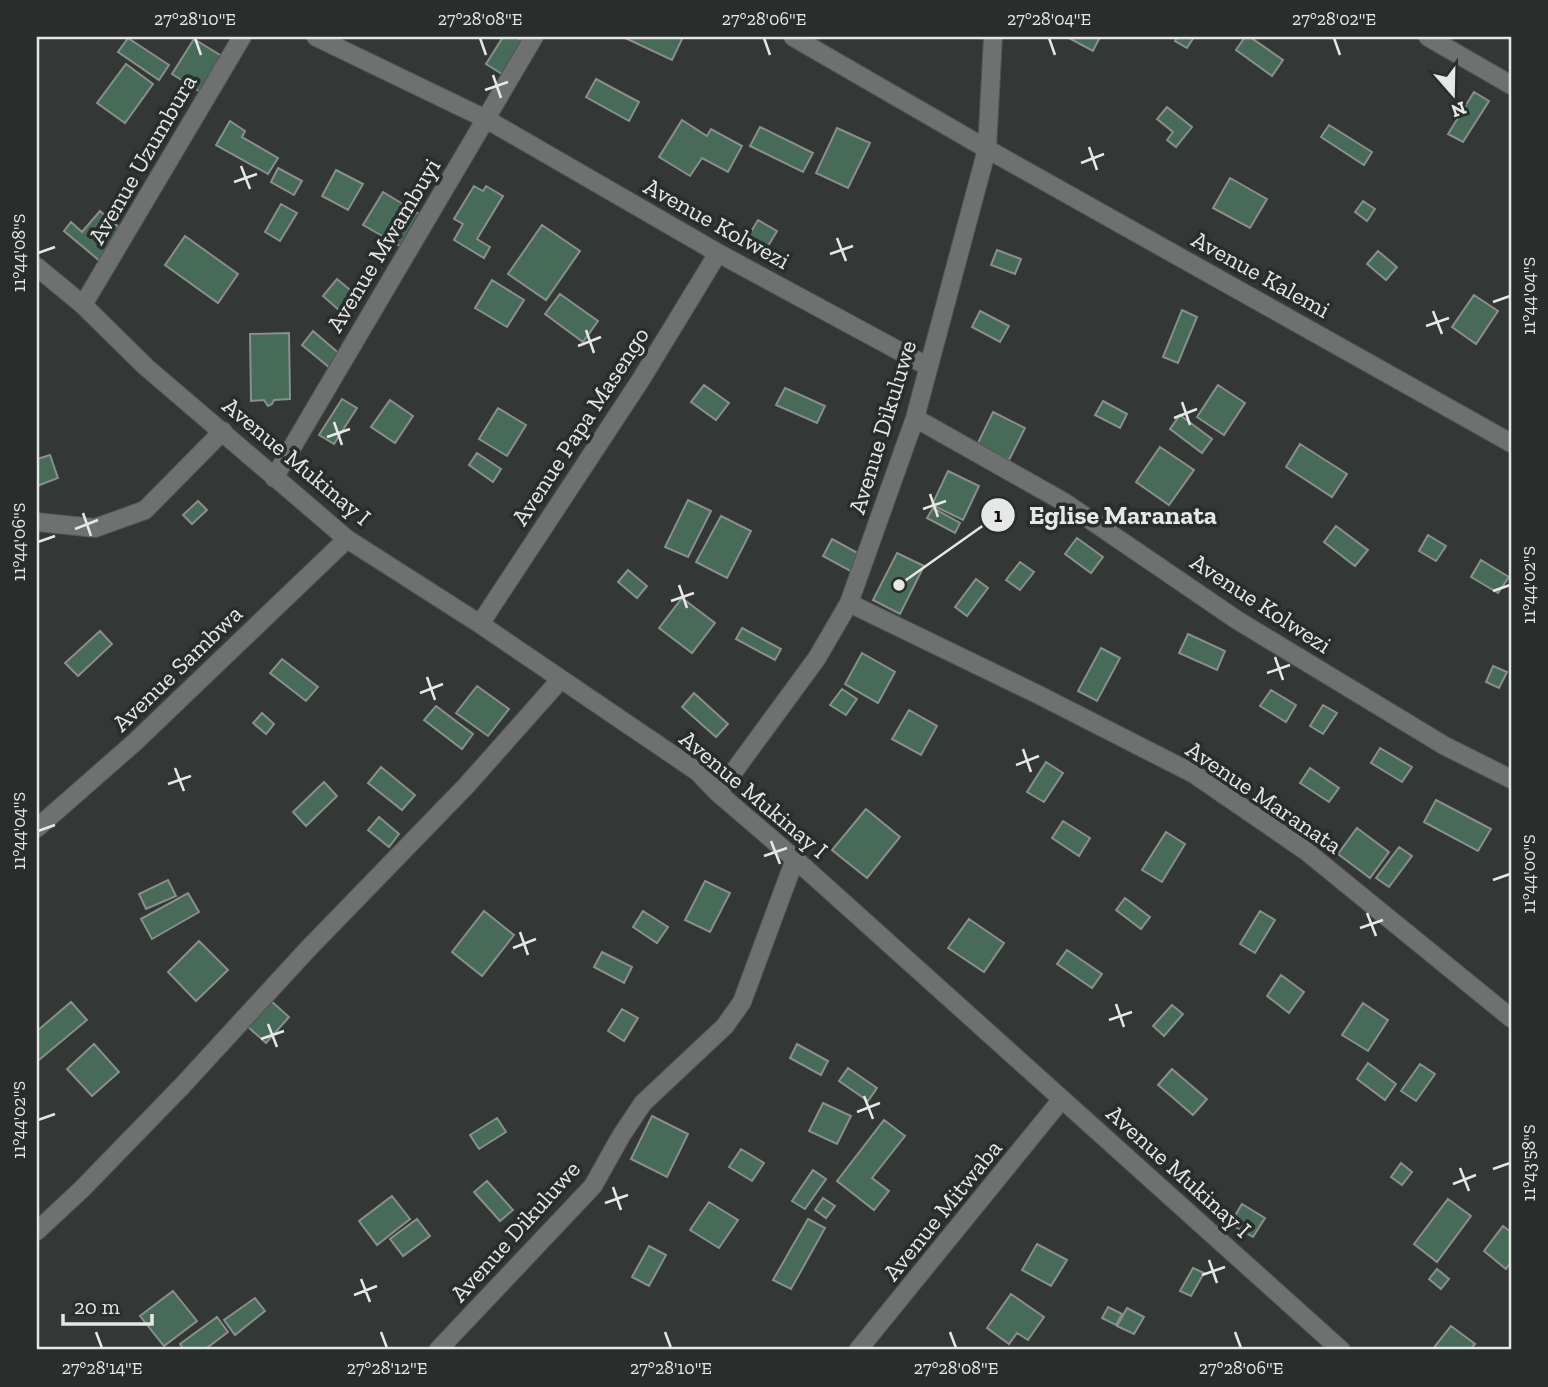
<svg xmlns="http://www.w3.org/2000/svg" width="1548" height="1387" font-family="'Zilla Slab',serif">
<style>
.building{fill:#476b58;stroke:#8a8e8c;stroke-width:2}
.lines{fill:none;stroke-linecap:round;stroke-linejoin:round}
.minor-casing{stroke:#505351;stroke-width:20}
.minor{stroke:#6f7170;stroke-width:18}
.ticks{fill:none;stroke:#e6e8e7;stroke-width:2.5}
.labels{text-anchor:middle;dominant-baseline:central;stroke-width:7;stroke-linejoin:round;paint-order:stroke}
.street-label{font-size:24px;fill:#e6e8e7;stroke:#292d2b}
.leader{fill:none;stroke:#e6e8e7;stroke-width:2.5}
.callout-dot{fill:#e6e8e7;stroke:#292d2b;stroke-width:2.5}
.mark-label{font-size:21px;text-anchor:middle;font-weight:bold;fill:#111}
.callout-label{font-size:26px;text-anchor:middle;font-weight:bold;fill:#e6e8e7;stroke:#292d2b;stroke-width:7;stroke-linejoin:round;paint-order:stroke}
.neatline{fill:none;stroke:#e6e8e7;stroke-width:2.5}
.ticks-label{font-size:18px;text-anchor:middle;fill:#e6e8e7}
</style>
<rect width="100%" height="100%" fill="#333735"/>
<path class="building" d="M503,37H516L524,41L502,74L486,64Z
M623,37H683L672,60Z
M1067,37H1100L1093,51Z
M1177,37H1194L1187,48L1175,41Z
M1245,37H1250L1283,60L1272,76L1236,50Z
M128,38L169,65L159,80L118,52Z
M194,39L225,58L202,93L172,74Z
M126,64L153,84L125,123L97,103Z
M596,79L639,102L629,121L586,97Z
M1474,92L1489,101L1463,142L1448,134Z
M1167,107L1192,127L1176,147L1167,140L1173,132L1157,119Z
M682,120L707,136L711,129L742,146L728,172L702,158L690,176L659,157Z
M230,121L245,131L242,137L278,158L268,174L216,145Z
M1329,125L1372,152L1364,165L1321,137Z
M760,127L813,153L803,172L750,146Z
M837,128L870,143L848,188L816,173Z
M278,168L302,181L294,195L271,182Z
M336,170L363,184L348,210L322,196Z
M1230,178L1267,199L1250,228L1213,208Z
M474,186L483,191L486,186L503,196L477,239L490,247L484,258L454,240L463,224L454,219Z
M383,192L426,218L407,250L363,225Z
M1363,201L1375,209L1367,221L1355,212Z
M281,204L297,213L280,241L265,232Z
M100,211L126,233L101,262L64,231L71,222L82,232Z
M758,220L777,231L762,256L743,245Z
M542,225L580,251L546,300L508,274Z
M185,236L238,274L218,303L165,265Z
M997,250L1021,259L1015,274L991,265Z
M1378,251L1397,267L1386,280L1367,264Z
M337,279L355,294L340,311L323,296Z
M492,280L524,300L507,327L475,308Z
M560,294L598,321L583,342L545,314Z
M1474,295L1498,311L1476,344L1452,327Z
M1182,310L1197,317L1178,363L1163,357Z
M980,311L1009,326L1000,342L972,327Z
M313,331L341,355L330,368L302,345Z
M289,333L290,399L274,400L272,404L268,406L264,400L251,401L250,334Z
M704,385L729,403L716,420L691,402Z
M1218,385L1245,403L1224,435L1197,417Z
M785,388L825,406L817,423L776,405Z
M342,399L357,408L334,444L319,435Z
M390,400L413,416L395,443L371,427Z
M1103,401L1127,414L1120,428L1095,415Z
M498,408L526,425L507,456L479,439Z
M993,412L1025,428L1009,460L977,445Z
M1180,415L1212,439L1202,453L1170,429Z
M1300,444L1347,474L1332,497L1286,467Z
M1160,447L1194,470L1169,505L1136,482Z
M477,453L501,469L493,482L469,465Z
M50,455L58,478L37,486V459Z
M948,471L979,486L963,520L932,505Z
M688,500L711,511L688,557L665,547Z
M198,501L207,510L192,524L183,515Z
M933,508L960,523L955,533L927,518Z
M721,516L751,531L727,578L696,562Z
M1336,526L1368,550L1355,566L1324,542Z
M1428,535L1446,546L1436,561L1419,551Z
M1077,538L1103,557L1091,573L1065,554Z
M832,539L863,556L854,573L823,556Z
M897,553L924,566L900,614L873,600Z
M1481,560L1509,577L1498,593L1471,577Z
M1020,562L1034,572L1020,590L1006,580Z
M628,570L647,586L637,598L618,582Z
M976,579L988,588L967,616L955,607Z
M682,598L715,623L692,653L659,628Z
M742,628L781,649L775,660L736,639Z
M100,631L112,644L78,676L65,663Z
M1188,634L1225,651L1217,670L1179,653Z
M1101,648L1120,658L1097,701L1078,691Z
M862,653L895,672L878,703L845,684Z
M282,659L318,687L306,701L270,673Z
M1493,666L1507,672L1499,688L1486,682Z
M477,686L509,709L488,736L456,713Z
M842,689L857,699L846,715L830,705Z
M1271,690L1296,705L1286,722L1260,706Z
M694,693L728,724L716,737L682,707Z
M1323,705L1337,713L1323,734L1310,726Z
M436,706L473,734L462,749L424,720Z
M909,710L937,726L921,755L892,739Z
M262,713L274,724L266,734L253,723Z
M1380,748L1412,767L1402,782L1371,763Z
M1046,762L1063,773L1044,802L1027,792Z
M381,767L415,795L402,810L368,783Z
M1310,768L1339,788L1329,802L1300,783Z
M324,782L337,796L306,826L293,812Z
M1436,800L1491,829L1478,851L1424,822Z
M866,809L900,837L867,878L832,850Z
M379,817L399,834L389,847L368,830Z
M1063,821L1090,838L1079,856L1052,838Z
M1357,828L1389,852L1370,878L1338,854Z
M1166,832L1185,844L1162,882L1142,870Z
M1399,847L1412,856L1389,887L1376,878Z
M168,880L176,896L146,909L139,894Z
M705,881L730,893L710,932L685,920Z
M188,893L199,912L152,939L141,919Z
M1125,898L1150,917L1141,929L1116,910Z
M484,911L514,935L482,976L452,952Z
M643,911L668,927L657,943L633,927Z
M1260,911L1275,920L1255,953L1240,944Z
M969,919L1004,943L984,972L948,948Z
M199,941L228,970L196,1001L168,972Z
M1067,950L1102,974L1092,988L1057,964Z
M602,952L632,967L624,983L594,967Z
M1281,975L1304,992L1289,1013L1267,996Z
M270,1000L289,1017L266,1043L247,1026Z
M71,1002L87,1020L39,1060L37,1058V1031Z
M1363,1003L1388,1020L1368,1051L1342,1035Z
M1172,1005L1183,1014L1164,1036L1153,1026Z
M622,1009L638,1018L624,1041L608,1031Z
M94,1044L119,1072L92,1096L67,1069Z
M797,1044L828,1061L821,1075L790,1058Z
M1368,1063L1396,1084L1385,1100L1357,1079Z
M1420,1064L1435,1074L1416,1101L1401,1091Z
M848,1068L877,1088L868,1101L839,1081Z
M1172,1069L1207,1099L1193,1115L1158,1085Z
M823,1103L851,1116L837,1144L809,1131Z
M652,1116L688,1134L667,1177L631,1159Z
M497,1118L506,1132L479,1149L470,1135Z
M884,1120L905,1136L872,1178L889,1191L874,1210L837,1181Z
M741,1149L764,1163L752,1181L729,1167Z
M1401,1163L1412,1172L1402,1185L1391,1177Z
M813,1170L826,1179L805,1209L792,1201Z
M487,1181L513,1210L500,1221L474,1192Z
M392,1196L410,1219L377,1245L359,1221Z
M823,1198L835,1206L826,1218L815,1210Z
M1448,1199L1471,1216L1437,1262L1414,1244Z
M709,1202L738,1220L719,1248L690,1230Z
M1242,1204L1265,1218L1253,1237L1230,1224Z
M417,1219L430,1236L403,1256L390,1239Z
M808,1219L825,1228L791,1289L773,1280Z
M1503,1226L1511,1232V1262L1506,1269L1484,1251Z
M1037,1244L1067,1260L1051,1286L1022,1270Z
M649,1246L666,1255L649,1286L632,1277Z
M1193,1268L1204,1273L1191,1296L1180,1291Z
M1437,1269L1449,1279L1441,1289L1429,1279Z
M173,1291L197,1321L164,1346L140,1316Z
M1011,1294L1044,1317L1028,1340L1017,1333L1009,1344L987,1328Z
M255,1298L265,1311L235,1335L224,1320Z
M1108,1307L1122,1314L1116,1325L1102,1318Z
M1127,1308L1144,1317L1134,1334L1117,1326Z
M217,1317L228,1332L204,1350H184L180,1344Z
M1451,1326L1475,1344L1470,1350H1432Z"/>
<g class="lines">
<g class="minor-casing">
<path id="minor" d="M316,37L486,119L718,253L927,366
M793,37L987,149L1511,443
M1428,37L1511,85
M37,267L83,305L146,367L347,539L480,624L698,772L718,793L795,859L1341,1350
M83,305L242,37
M915,418L1064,502L1237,620L1445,746L1511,779
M274,478L534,37
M37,522L95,528L145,510L223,431
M849,603L1039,695L1194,774L1306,851L1511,1018
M480,624L640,381L718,253
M718,793L817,658L849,603L915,418L987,149L993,37
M37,828L135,742L347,539
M37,1231L82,1189L182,1086L307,950L467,785L561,679
M438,1350L593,1186L621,1136L643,1103L725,1026L742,1002L795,859
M858,1350L1062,1099"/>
</g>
<use href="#minor" class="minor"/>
</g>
<path class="ticks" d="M195,38L201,55M480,38L486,55M764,38L770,55M1049,38L1055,55M1334,38L1340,55M493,75L501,98M485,90L508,82M1089,147L1097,170M1081,163L1104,154M241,166L250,189M234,182L257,174M837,238L846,261M38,253L55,247M830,254L853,246M1493,302L1510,296M1433,311L1442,334M1426,326L1449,318M586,330L594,353M578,346L601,337M1182,402L1190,425M1174,418L1197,409M334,422L342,445M327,437L350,429M930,494L938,517M923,509L946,501M83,513L91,536M75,529L98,520M38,542L55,536M679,585L687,608M1493,591L1510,585M671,601L694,593M1275,657L1283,680M1267,673L1290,665M427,677L435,700M420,693L443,684M1023,749L1031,772M1016,765L1039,756M175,768L184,791M168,784L191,776M38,831L55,825M771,841L780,864M764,856L787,848M1493,880L1510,874M1367,913L1376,936M1360,928L1383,920M520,932L528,955M513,948L536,939M1116,1004L1124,1027M1109,1020L1132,1012M268,1024L277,1047M261,1039L284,1031M864,1096L873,1119M857,1112L880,1103M38,1120L55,1114M1460,1168L1469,1191M1493,1169L1510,1163M1453,1184L1476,1175M613,1187L621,1210M605,1203L628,1195M1209,1260L1217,1283M1202,1275L1225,1267M361,1279L370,1302M354,1295L377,1286M96,1332L102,1348M381,1332L387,1348M665,1332L671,1348M950,1332L956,1348M1235,1332L1241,1348"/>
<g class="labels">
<g class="street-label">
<text transform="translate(142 159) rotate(-60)">Avenue Uzumbura</text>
<text transform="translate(717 223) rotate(29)">Avenue Kolwezi</text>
<text transform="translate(383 245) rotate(-59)">Avenue Mwambuyi</text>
<text transform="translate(1261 274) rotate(29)">Avenue Kalemi</text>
<text transform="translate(580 426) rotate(-57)">Avenue Papa Masengo</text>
<text transform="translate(882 427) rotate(-73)">Avenue Dikuluwe</text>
<text transform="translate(297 461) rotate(40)">Avenue Mukinay I</text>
<text transform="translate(1261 603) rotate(33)">Avenue Kolwezi</text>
<text transform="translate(177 668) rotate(-44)">Avenue Sambwa</text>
<text transform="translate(754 794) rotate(40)">Avenue Mukinay I</text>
<text transform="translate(1264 797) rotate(34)">Avenue Maranata</text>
<text transform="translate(1179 1171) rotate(42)">Avenue Mukinay I</text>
<text transform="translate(942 1210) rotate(-51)">Avenue Mitwaba</text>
<text transform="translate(515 1231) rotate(-48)">Avenue Dikuluwe</text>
</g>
</g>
<path class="leader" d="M899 585L998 515"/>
<g class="callout-dot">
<circle cx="899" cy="585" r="7"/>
<circle cx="998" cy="515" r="18"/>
</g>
<g class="mark-label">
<text x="998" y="522">1</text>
</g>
<g class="callout-label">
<text x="1123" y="524">Eglise Maranata</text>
</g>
<rect width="1548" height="1387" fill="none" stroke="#292d2b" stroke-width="77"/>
<g transform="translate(1453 94) rotate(160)" stroke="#292d2b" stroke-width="5" paint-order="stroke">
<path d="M0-5L12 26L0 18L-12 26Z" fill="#e6e8e7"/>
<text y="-10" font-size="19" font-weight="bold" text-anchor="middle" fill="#e6e8e7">N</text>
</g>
<path d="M63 1314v10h89v-10" fill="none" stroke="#e6e8e7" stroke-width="3.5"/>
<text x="74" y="1314" font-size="21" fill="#e6e8e7" stroke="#292d2b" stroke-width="5" paint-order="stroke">20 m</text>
<rect x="38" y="38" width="1472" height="1310" class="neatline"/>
<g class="ticks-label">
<text x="195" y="25">27°28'10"E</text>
<text x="480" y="25">27°28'08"E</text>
<text x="764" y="25">27°28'06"E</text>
<text x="1049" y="25">27°28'04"E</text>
<text x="1334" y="25">27°28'02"E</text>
<text transform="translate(19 253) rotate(-90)" y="6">11°44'08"S</text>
<text transform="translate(1529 296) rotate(-90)" y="6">11°44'04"S</text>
<text transform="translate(19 542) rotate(-90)" y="6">11°44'06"S</text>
<text transform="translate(1529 585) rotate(-90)" y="6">11°44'02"S</text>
<text transform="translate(19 831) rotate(-90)" y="6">11°44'04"S</text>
<text transform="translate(1529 874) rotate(-90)" y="6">11°44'00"S</text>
<text transform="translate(19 1120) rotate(-90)" y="6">11°44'02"S</text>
<text transform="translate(1529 1163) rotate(-90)" y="6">11°43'58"S</text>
<text x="102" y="1374">27°28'14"E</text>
<text x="387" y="1374">27°28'12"E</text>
<text x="671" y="1374">27°28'10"E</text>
<text x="956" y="1374">27°28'08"E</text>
<text x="1241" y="1374">27°28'06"E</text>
</g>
</svg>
